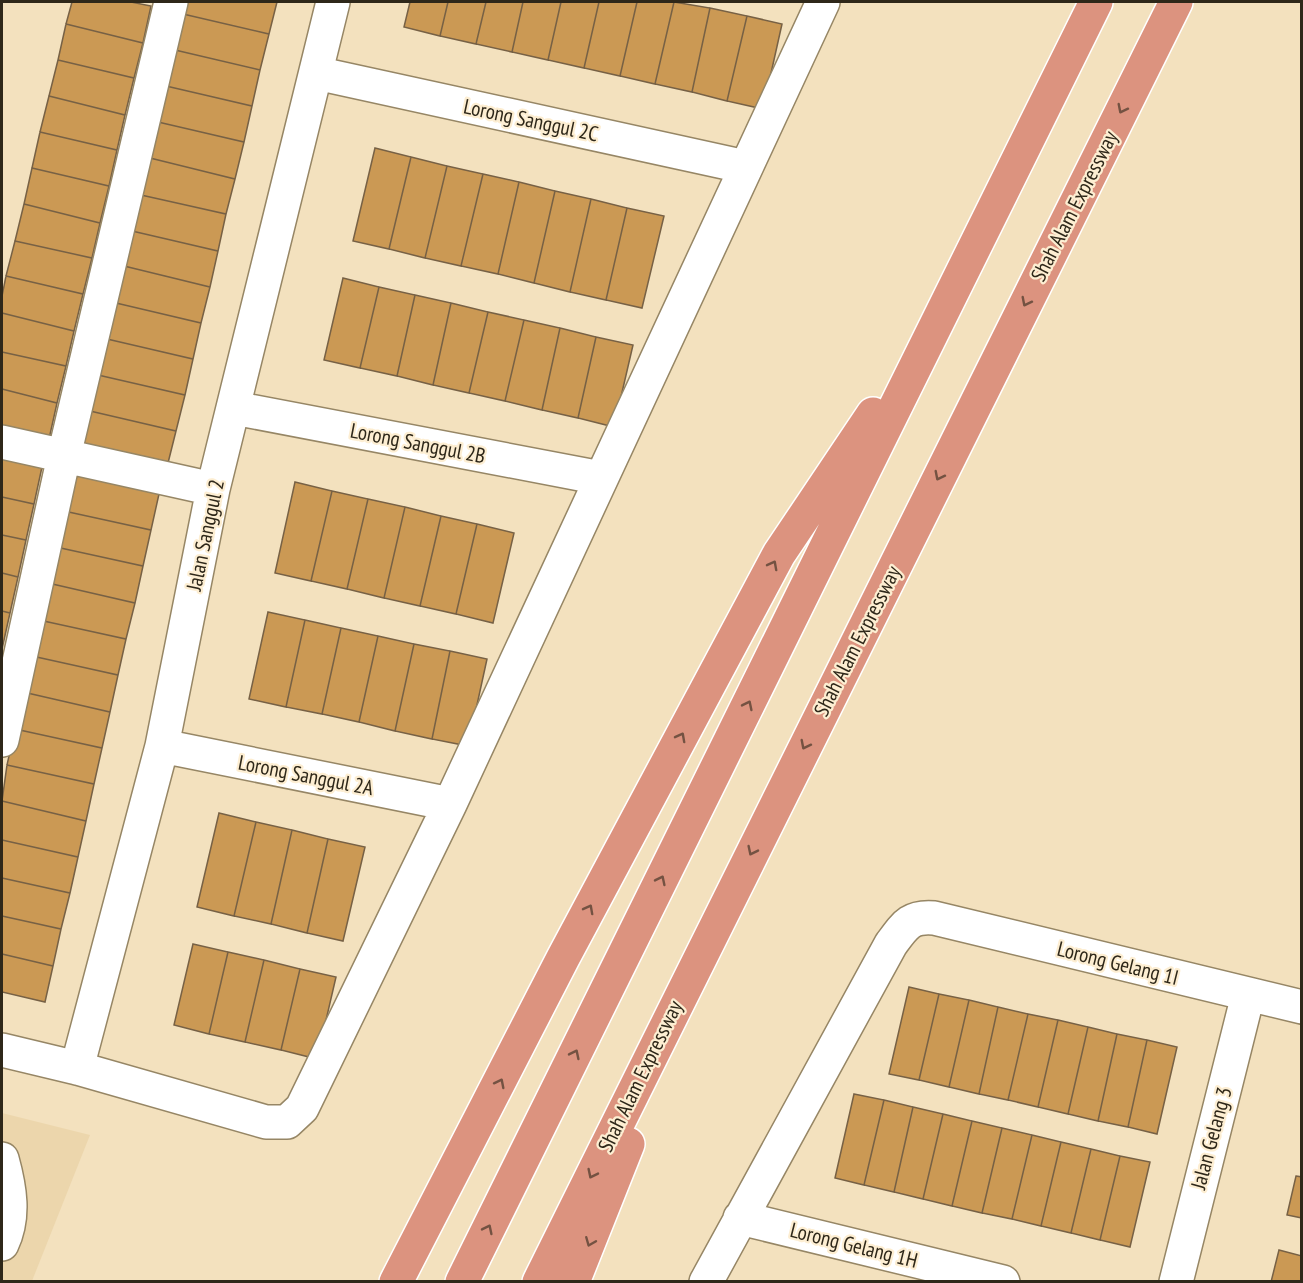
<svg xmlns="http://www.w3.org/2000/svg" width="1303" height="1283" font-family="'PT Sans Narrow',sans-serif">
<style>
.built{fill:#ecd6ac}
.building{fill:#cb9954;stroke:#776145;stroke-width:1.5}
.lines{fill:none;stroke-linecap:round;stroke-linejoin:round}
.minor-casing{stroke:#968665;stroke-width:36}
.highway-casing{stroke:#fff;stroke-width:36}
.minor{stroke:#fff;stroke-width:33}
.highway{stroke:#dc937f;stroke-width:33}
.oneway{stroke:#745242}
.labels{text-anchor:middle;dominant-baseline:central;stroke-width:4.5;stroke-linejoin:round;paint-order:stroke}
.street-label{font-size:21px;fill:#2e2719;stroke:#fdeed2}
</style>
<rect width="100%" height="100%" fill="#f3e1be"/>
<path class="built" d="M2,1113L90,1135L32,1281L2,1282Z"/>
<path class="building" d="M72,2H131L151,6L143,43L66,24Z
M186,2H277L269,34L183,14Z
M410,2H448L440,36L404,27Z
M448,2H486L476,44L440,36Z
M486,2H523L512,52L476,44Z
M523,2H561L548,60L512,52Z
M561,2H599L584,68L548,60Z
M599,2H637L620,76L584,68Z
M637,2H674L655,84L620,76Z
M674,2L710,8L692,92L655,84Z
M710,8L747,16L727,101L692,92Z
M183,14L269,34L260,70L175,50Z
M747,16L782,24L763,109L727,101Z
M66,24L143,43L134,78L58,60Z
M175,50L260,70L252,106L166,86Z
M58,60L134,78L125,115L49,96Z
M166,86L252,106L244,142L158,122Z
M49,96L125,115L117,150L40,132Z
M158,122L244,142L235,179L150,158Z
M40,132L117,150L109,186L32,168Z
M375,148L411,157L389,249L353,241Z
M411,157L447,166L425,258L389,249Z
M150,158L235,179L226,214L141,195Z
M447,166L483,174L461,266L425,258Z
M32,168L109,186L100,223L24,204Z
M483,174L519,182L498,274L461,266Z
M519,182L555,191L534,283L498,274Z
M555,191L591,199L570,292L534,283Z
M141,195L226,214L218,251L132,231Z
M591,199L627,208L606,300L570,292Z
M24,204L100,223L92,258L15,241Z
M627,208L664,216L642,308L606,300Z
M132,231L218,251L210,287L124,266Z
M15,241L92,258L83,294L6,276Z
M124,266L210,287L201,323L116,303Z
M6,276L83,294L74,331L2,313V296Z
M343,278L379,287L360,368L324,360Z
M379,287L415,295L397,376L360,368Z
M415,295L451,303L433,385L397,376Z
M116,303L201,323L193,359L107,339Z
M451,303L488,312L469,393L433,385Z
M488,312L524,320L505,401L469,393Z
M2,313L74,331L66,366L2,352Z
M524,320L560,328L542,410L505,401Z
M560,328L596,337L578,418L542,410Z
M596,337L633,345L614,427L578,418Z
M107,339L193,359L185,395L98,375Z
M2,352L66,366L57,403L2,389Z
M98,375L185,395L176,431L90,411Z
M2,389L57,403L49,439L2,428Z
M90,411L176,431L167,467L82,447Z
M2,458L42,467L34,504L2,497Z
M72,474L159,494L151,530L64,511Z
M295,482L332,491L311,581L275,573Z
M332,491L368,499L347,589L311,581Z
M2,497L34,504L26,540L2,535Z
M368,499L405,507L384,598L347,589Z
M405,507L441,516L420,606L384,598Z
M64,511L151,530L143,566L56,547Z
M441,516L477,524L456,614L420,606Z
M477,524L514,533L493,623L456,614Z
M2,535L26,540L18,577L2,573Z
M56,547L143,566L135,603L48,583Z
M2,573L18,577L10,613L2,611Z
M48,583L135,603L126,639L39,620Z
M2,611L10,613L2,649Z
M268,612L305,620L286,707L249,699Z
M39,620L126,639L118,675L32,656Z
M305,620L341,628L322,714L286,707Z
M341,628L378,636L359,722L322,714Z
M378,636L414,644L395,731L359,722Z
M414,644L450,651L432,739L395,731Z
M450,651L487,659L468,746L432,739Z
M32,656L118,675L110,712L23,692Z
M23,692L110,712L102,748L15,729Z
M15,729L102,748L94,784L7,765Z
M7,765L94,784L86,821L2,801Z
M2,801L86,821L78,857L2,840Z
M219,813L256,822L234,916L197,907Z
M256,822L292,830L271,924L234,916Z
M292,830L328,839L307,933L271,924Z
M328,839L365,847L343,941L307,933Z
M2,840L78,857L70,893L2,878Z
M2,878L70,893L61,929L2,916Z
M2,916L61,929L53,966L2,954Z
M193,944L228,952L209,1034L174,1025Z
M228,952L264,960L245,1042L209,1034Z
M2,954L53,966L45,1002L2,992Z
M264,960L300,969L281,1050L245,1042Z
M300,969L336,977L317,1059L281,1050Z
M909,987L939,994L919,1080L889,1074Z
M939,994L969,1000L949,1087L919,1080Z
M969,1000L998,1007L979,1094L949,1087Z
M998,1007L1028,1014L1008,1100L979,1094Z
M1028,1014L1058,1020L1038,1107L1008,1100Z
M1058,1020L1088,1027L1068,1114L1038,1107Z
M1088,1027L1117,1034L1098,1121L1068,1114Z
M1117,1034L1147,1040L1128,1127L1098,1121Z
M1147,1040L1177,1047L1157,1134L1128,1127Z
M854,1094L884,1100L864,1185L835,1178Z
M884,1100L913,1107L894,1192L864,1185Z
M913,1107L943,1114L923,1199L894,1192Z
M943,1114L972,1121L952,1206L923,1199Z
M972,1121L1002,1128L982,1213L952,1206Z
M1002,1128L1032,1135L1012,1219L982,1213Z
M1032,1135L1061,1142L1041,1226L1012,1219Z
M1061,1142L1091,1149L1071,1233L1041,1226Z
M1091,1149L1120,1156L1100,1240L1071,1233Z
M1120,1156L1150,1162L1130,1247L1100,1240Z
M1296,1176L1302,1177V1218L1287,1215Z
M1279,1250L1302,1256V1282H1271Z"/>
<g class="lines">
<g class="minor-casing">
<path id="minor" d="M316,73L746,167
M234,408L601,478
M2,442L213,489
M2,740L64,456L171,2
M162,746L450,804
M2,1050L77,1068L266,1122H287L302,1108L450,804L823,2
M77,1068L162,746L213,489L333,2
M2,1159C10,1188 15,1217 2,1244
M740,1218L1003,1282
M706,1282L891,944C905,925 910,916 934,918L1302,1007
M1176,1282L1248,995"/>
</g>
<g class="highway-casing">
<path id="highway" d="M396,1282L563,958L779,554L873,414
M462,1282L1096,2
M539,1282L1176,2
M573,1282L628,1144"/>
</g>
<use href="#minor" class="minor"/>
<use href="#highway" class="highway"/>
</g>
<defs><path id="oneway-chevron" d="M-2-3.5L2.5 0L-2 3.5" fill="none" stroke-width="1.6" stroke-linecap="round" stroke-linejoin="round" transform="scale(1.5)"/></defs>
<g class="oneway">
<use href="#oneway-chevron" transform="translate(1122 109) rotate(117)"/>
<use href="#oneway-chevron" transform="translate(1026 302) rotate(117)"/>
<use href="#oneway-chevron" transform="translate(939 476) rotate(117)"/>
<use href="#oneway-chevron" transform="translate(773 565) rotate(-62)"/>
<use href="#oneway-chevron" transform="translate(748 705) rotate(-64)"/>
<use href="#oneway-chevron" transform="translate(681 737) rotate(-62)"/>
<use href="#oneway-chevron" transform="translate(805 745) rotate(117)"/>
<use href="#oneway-chevron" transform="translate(752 851) rotate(116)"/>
<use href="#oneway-chevron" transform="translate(661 880) rotate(-64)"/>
<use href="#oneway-chevron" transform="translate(589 909) rotate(-62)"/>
<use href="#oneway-chevron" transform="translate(575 1054) rotate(-64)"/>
<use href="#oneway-chevron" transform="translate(500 1083) rotate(-63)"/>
<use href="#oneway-chevron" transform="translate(592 1174) rotate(116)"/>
<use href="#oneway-chevron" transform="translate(488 1229) rotate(-64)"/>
<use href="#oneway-chevron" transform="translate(590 1242) rotate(112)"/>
</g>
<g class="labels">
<g class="street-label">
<text transform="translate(531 120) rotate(12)">Lorong Sanggul 2C</text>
<text transform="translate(1074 206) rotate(-63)">Shah Alam Expressway</text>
<text transform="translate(418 443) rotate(11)">Lorong Sanggul 2B</text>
<text transform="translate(205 535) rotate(-78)">Jalan Sanggul 2</text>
<text transform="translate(857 641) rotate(-63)">Shah Alam Expressway</text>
<text transform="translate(306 775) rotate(11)">Lorong Sanggul 2A</text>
<text transform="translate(1118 963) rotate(14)">Lorong Gelang 1I</text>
<text transform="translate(640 1076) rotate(-64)">Shah Alam Expressway</text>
<text transform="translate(1211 1138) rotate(-75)">Jalan Gelang 3</text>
<text transform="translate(854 1245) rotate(14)">Lorong Gelang 1H</text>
</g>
</g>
<rect width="1303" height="1283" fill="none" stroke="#2e2719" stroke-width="6"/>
</svg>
